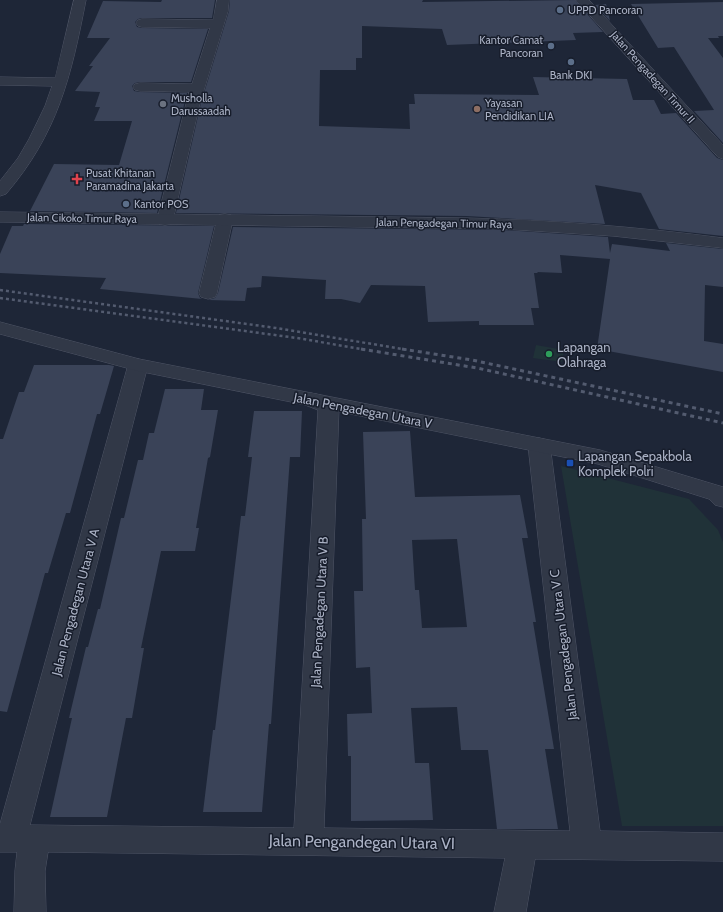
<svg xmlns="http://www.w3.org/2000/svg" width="723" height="912" font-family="Cabin,sans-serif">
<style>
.green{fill:#203238}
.building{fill:#3a4358;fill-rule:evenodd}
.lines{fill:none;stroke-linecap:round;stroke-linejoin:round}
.minor-casing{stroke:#4f5566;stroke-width:1}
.tertiary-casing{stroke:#4f5566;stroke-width:1}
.minor{fill:#313847;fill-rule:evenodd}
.tertiary{fill:#313847;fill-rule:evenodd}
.rail-far1{stroke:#535b6f;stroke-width:2.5;stroke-dasharray:3 3;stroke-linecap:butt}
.rail{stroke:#535b6f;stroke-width:3;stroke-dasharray:4 4;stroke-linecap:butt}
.service-dot{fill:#5c6f8a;stroke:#171d2b;stroke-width:1.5}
.worship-dot{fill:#6b7280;stroke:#171d2b;stroke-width:1.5}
.education-dot{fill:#8d6e63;stroke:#171d2b;stroke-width:1.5}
.health-dot{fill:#e0444e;stroke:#171d2b;stroke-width:1.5}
.leisure-dot{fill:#2e9e5b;stroke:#171d2b;stroke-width:1.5}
.transit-dot{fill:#1a4fb4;stroke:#171d2b;stroke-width:1.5}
.labels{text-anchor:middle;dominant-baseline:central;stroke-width:3;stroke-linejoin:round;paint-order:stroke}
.far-poi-label{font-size:11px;fill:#abb2c5;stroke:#171d2b;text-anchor:start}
.far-street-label{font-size:11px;fill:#abb2c5;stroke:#171d2b}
.poi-label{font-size:13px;fill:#abb2c5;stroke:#171d2b;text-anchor:start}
.street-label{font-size:13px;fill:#abb2c5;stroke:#171d2b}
.near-street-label{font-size:16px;fill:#abb2c5;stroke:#171d2b}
</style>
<rect width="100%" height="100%" fill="#1e2637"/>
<path class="green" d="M536,345L564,350L562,362L533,358Z
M561,466L689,499L718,530L723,542V826H622Z"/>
<path class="building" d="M162,0H215L212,18H142L138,19L135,22L137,27L142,28L208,29L191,82H140L135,83L132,86L134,91L140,92L187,93L157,213L30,211L54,164L119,165L132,121H94L100,107H95L100,92L75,91L93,66H89L110,38H87L103,1L161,2Z
M230,0H423L422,2L575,0L603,32L573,33L576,40L447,45L442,29L362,26V58H356V70H320L319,126L410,129L409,104H415L414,94L539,95L533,77L627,79L633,100H654L661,114L676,113L717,158L723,160V236L659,229L641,193L595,185L605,224L466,216L176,213L201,103L229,11Z
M723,2V36H718L719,38H708L723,58V143L694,111L714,110L674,47L658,48L631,4Z
M606,4L610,21L595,5Z
M24,224L214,226L198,293L200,298L202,299L100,289L106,278L0,273V254L12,226H23Z
M233,227L503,230L608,237L610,253L612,244L670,251L666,243L723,249V287L705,285L704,341L723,344V372L597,349L610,259L560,255L562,273L537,272L538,273H534L539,308H531L534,325H479V321L428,322L425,286L371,285L360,303L341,299H325L326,280L262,276L261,287L247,288L245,301L208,300L215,298L218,293Z
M34,365H109L114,366L100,414H97L70,513H66L48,573H45L7,712L0,711V439H3L19,392H24Z
M165,389H204L201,410H218L210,457L208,458L196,528H199L195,551H161L141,648H144L132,718H126L107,817H50L72,718H69L86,647H88L98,609H100L121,518H124L138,460H143L149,433H154Z
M254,411H302L300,457H290L271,724H269L262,812H203L213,730H215L241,516H245L252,457H248Z
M410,431L415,497L520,495L528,538H522L536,622H533L554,749H545L558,829H497L488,750H461L457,707L411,708L415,763H429L433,820L351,821V756H348L347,714L372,713L370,667L356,668L354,591H363L362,519H366L363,432ZM457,539L467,627L422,628L419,590H415L412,540Z"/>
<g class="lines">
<g class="minor-casing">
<path id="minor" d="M74,0H86C71,77 58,133 6,194L0,196V181L18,158L29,139L45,106L52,86L0,85V77L55,78Z
M217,0H229L228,11L200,103L173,220L171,224L165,225L159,224L157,220L189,92L140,91L135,90L133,87L135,84L140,83L192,84L210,28L142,27L138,26L136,23L138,20L142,19L213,20Z
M576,0H589L723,145V159L718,157Z
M225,214L231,215L233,219L217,293L215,297L208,299L201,297L199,293L217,219L219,215Z
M138,359L145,361L148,365L30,825L294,828L318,410L300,403L297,398L300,393C311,391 333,397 339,407L324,828L570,831L528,445L531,440L539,438L547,440L550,445L600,831L723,833V861L535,859L526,912H494L505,858L48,852L45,871L46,912H14L15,871L17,852H0V824L128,365L131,361Z"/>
</g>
<g class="tertiary-casing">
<path id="tertiary" d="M0,212L466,218C552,220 638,227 723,238V248L613,236L503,229L0,222Z
M0,322L139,359L600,450L723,487V507L715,505L709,499L598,464L138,371L0,334Z"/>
</g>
<use href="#minor" class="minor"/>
<use href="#tertiary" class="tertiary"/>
<path class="rail-far1" d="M0,290L276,328L408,350
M0,298L297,338L367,350"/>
<path class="rail" d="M361,349L477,368L723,423
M402,349L472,360L723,414"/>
</g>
<g class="service-dot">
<circle cx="560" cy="10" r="4"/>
<circle cx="551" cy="46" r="4"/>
<circle cx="571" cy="62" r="4"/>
<circle cx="126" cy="204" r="4"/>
</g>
<circle class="worship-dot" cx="163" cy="104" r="4"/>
<circle class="education-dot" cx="477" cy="109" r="4"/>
<path class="health-dot" d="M75 173h4v4h4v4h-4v4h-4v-4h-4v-4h4z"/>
<circle class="leisure-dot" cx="549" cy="354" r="4"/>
<rect class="transit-dot" x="566" y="459" width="8" height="8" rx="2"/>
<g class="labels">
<g class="far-poi-label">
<text x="568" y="10">UPPD Pancoran</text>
<text x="543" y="40" text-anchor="end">Kantor Camat<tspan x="543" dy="13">Pancoran</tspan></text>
<text x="571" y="75" text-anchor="middle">Bank DKI</text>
<text x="171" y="98">Musholla<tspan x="171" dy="13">Darussaadah</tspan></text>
<text x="485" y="103">Yayasan<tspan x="485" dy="13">Pendidikan LIA</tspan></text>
<text x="86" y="173">Pusat Khitanan<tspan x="86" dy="13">Paramadina Jakarta</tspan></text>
<text x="134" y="204">Kantor POS</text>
</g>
<g class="far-street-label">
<text transform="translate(653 77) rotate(48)">Jalan Pengadegan Timur II</text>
<text transform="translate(82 218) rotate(1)">Jalan Cikoko Timur Raya</text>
<text transform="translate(444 223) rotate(1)">Jalan Pengadegan Timur Raya</text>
</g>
<g class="poi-label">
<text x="557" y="347">Lapangan<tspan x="557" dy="15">Olahraga</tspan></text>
<text x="578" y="456">Lapangan Sepakbola<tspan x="578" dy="15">Komplek Polri</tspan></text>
</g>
<g class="street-label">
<text transform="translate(363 410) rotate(11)">Jalan Pengadegan Utara V</text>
<text transform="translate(75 602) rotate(-75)">Jalan Pengadegan Utara V A</text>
<text transform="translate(319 612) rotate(-87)">Jalan Pengadegan Utara V B</text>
<text transform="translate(563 645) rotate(-97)">Jalan Pengadegan Utara V C</text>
</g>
<g class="near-street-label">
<text transform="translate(362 842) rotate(1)">Jalan Pengandegan Utara VI</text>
</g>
</g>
</svg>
